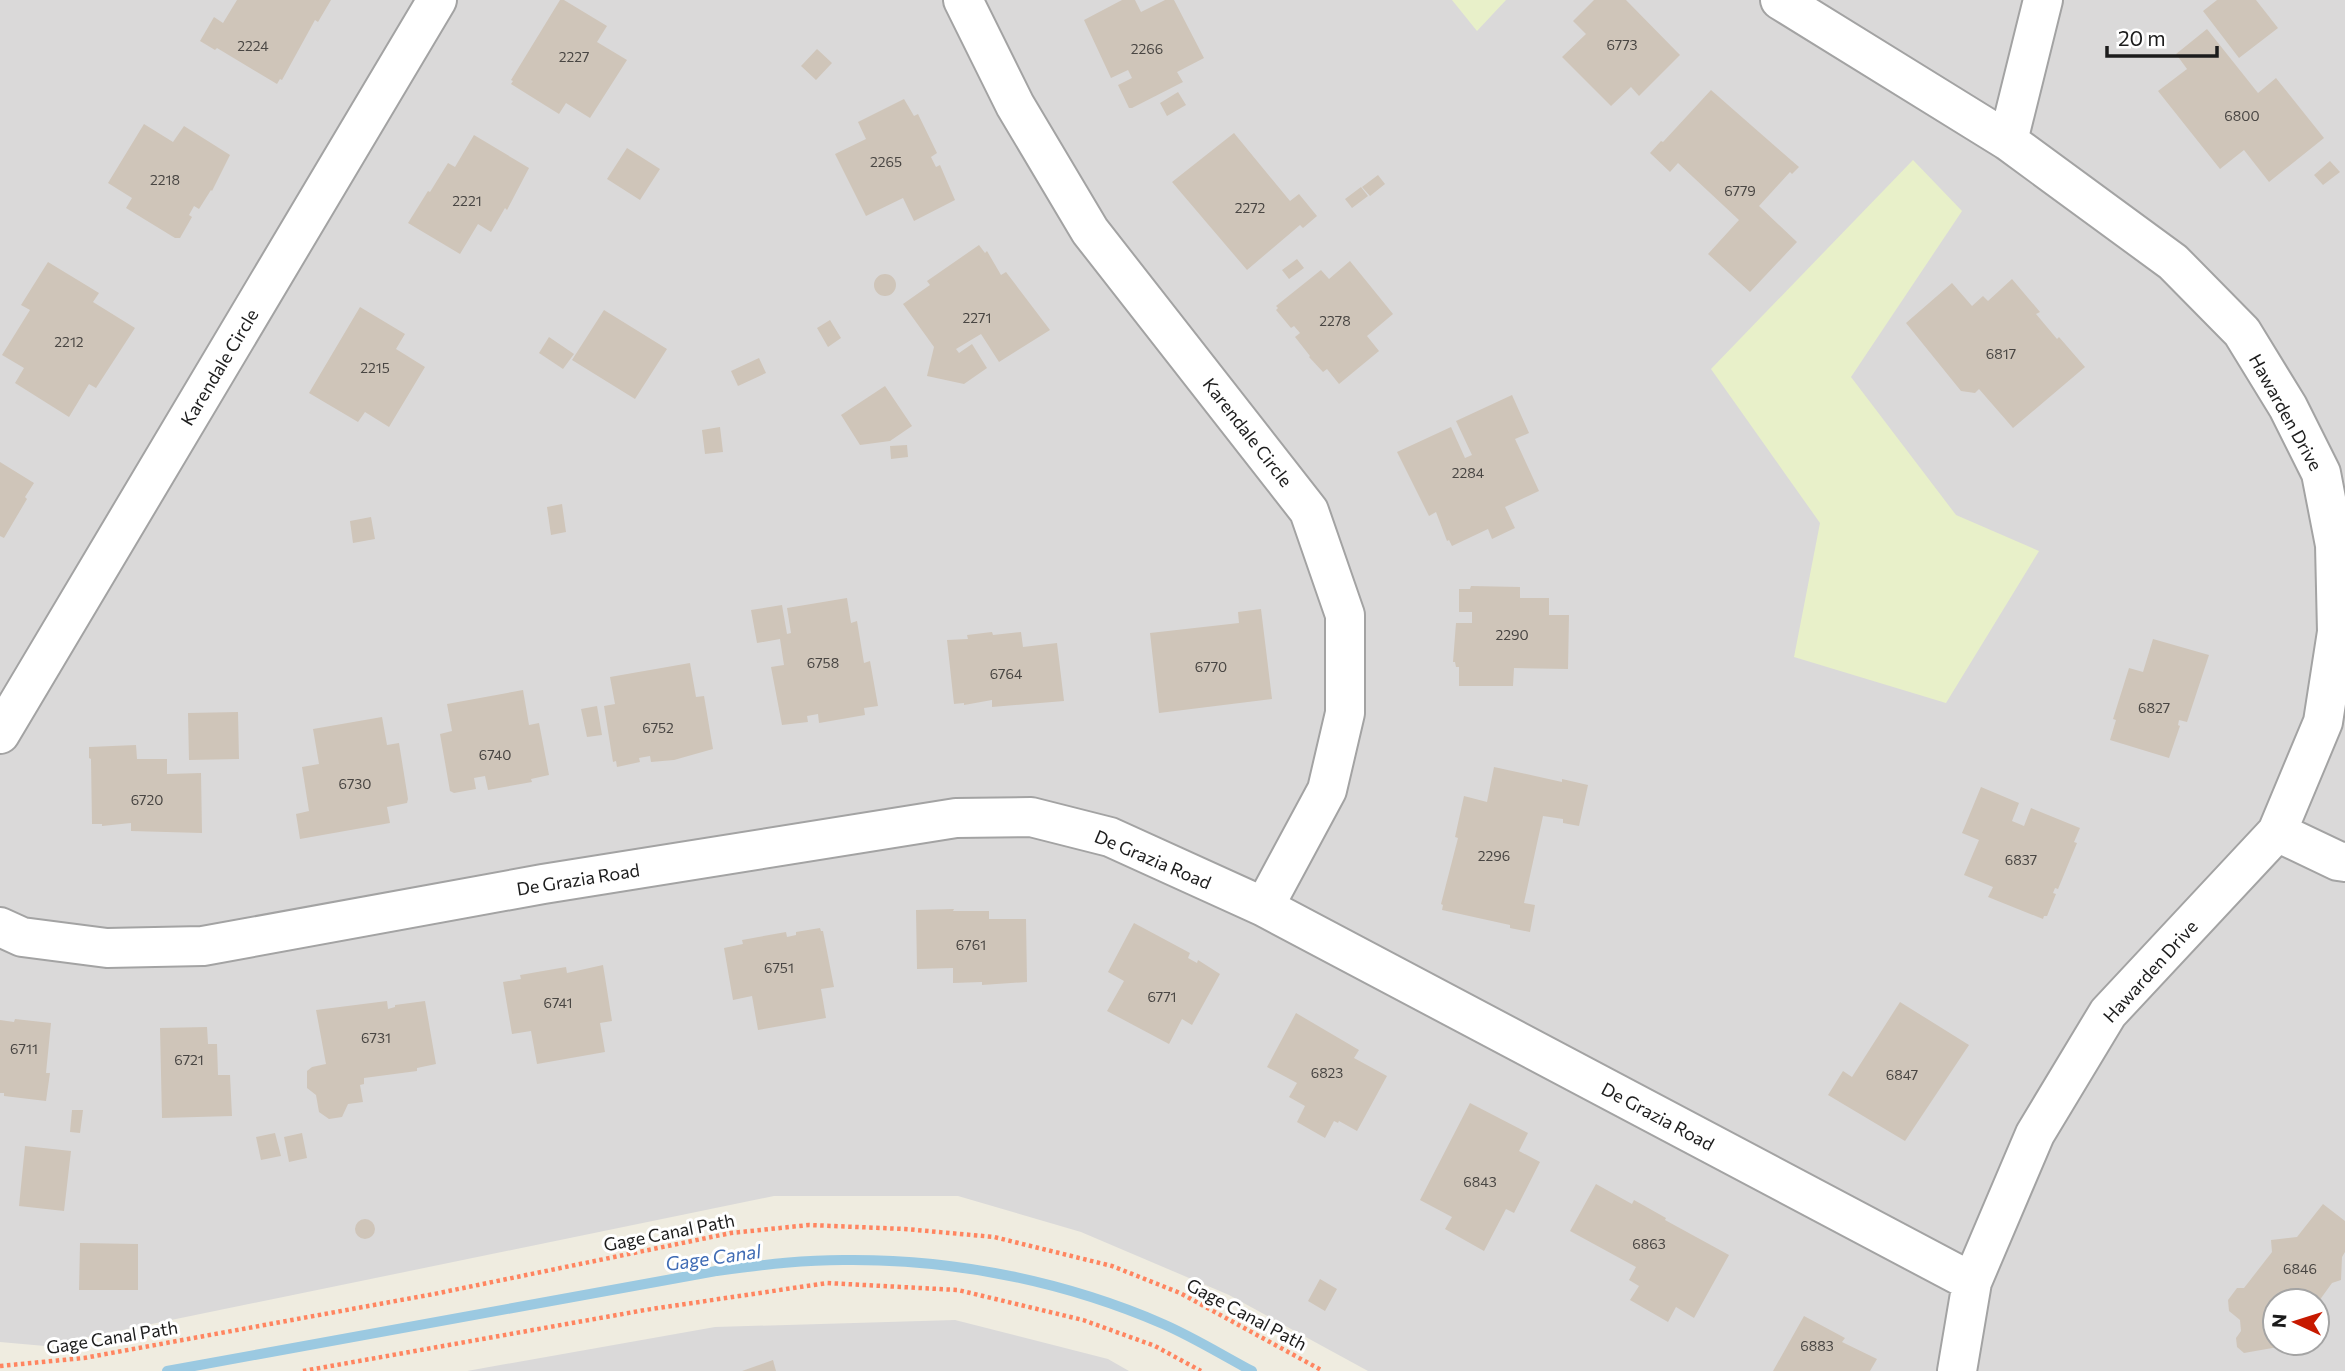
<svg xmlns="http://www.w3.org/2000/svg" width="2345" height="1371" font-family="Commissioner,sans-serif">
<style>
.residential{fill:#dad9d9;fill-rule:evenodd}
.farmland{fill:#e8f0c9}
.lines{fill:none;stroke-linecap:round;stroke-linejoin:round}
.stream{stroke:#9bc9e1;stroke-width:10}
.building{fill:#cfc5b9}
.minor-casing{stroke:#a3a3a3;stroke-width:42}
.path{stroke:#ff8560;stroke-width:4.5;stroke-dasharray:3.5 3.5;stroke-linecap:butt}
.minor{stroke:#fff;stroke-width:38}
.labels{text-anchor:middle;dominant-baseline:central;stroke-width:6;stroke-linejoin:round;paint-order:stroke}
.number-label{font-size:14px;fill:#494643}
.street-label{font-size:18px;fill:#1c1c1c;stroke:#fff}
.water-label{font-size:19px;font-style:italic;fill:#3f6bb4;stroke:#fff}
</style>
<rect width="100%" height="100%" fill="#efece0"/>
<path class="residential" d="M0,0H2345V1371H1368L1229,1295L1081,1232L958,1196H774L45,1346L0,1342ZM2275,1301H2317V1343H2275Z
M955,1320L1108,1359L1129,1371H467L715,1327Z"/>
<path class="farmland" d="M1452,0H1506L1477,31Z
M1913,160L1962,211L1851,377L1956,515L2039,551L1946,703L1794,657L1820,523L1711,369Z"/>
<g class="lines">
<path class="stream" d="M167,1371L716,1271C762,1265 807,1259 853,1260C959,1260 1066,1282 1163,1324C1193,1337 1222,1355 1252,1371"/>
</g>
<path class="building" d="M237,0H331L318,22L315,20L282,80L280,79L277,84L217,48L215,50L200,41L214,17L223,23Z
M560,0H564L607,26L597,42L627,60L590,118L566,103L559,114L511,84L513,81L511,80Z
M1122,0H1135L1141,12L1165,0H1174L1204,58L1177,72L1183,82L1132,108H1129L1118,85L1132,78L1128,70L1111,78L1084,20Z
M1594,0H1626L1680,55L1639,96L1631,87L1611,106L1562,57L1586,34L1573,21Z
M2217,0H2256L2278,28L2239,58L2203,11Z
M2207,29L2258,93L2276,78L2324,138L2269,182L2244,150L2220,169L2158,91L2187,69L2176,54Z
M817,49L832,63L816,80L801,66Z
M1711,90L1799,167L1792,174L1790,172L1759,206L1797,242L1750,292L1708,254L1739,220L1678,163L1670,172L1650,153L1661,141L1663,142Z
M1178,92L1186,105L1167,116L1160,103Z
M904,99L914,116L918,114L937,153L931,157L936,167L940,165L955,200L914,221L903,198L866,216L835,154L866,139L858,122Z
M144,124L173,142L184,126L230,155L212,191L211,190L199,209L194,206L189,215L192,217L180,238H175L126,208L132,198L108,183Z
M1234,133L1290,201L1299,194L1317,216L1303,228L1300,225L1247,270L1172,182Z
M474,135L529,168L507,210L505,208L491,232L478,224L460,254L408,223L428,191L430,192L448,163L455,167Z
M627,148L660,169L640,200L607,179Z
M2330,161L2340,172L2323,185L2314,175Z
M1378,175L1385,184L1370,196L1362,187Z
M1361,187L1368,196L1352,208L1345,199Z
M979,245L985,253L987,251L1001,275L1006,272L1050,330L999,362L981,334L956,349L959,353L972,344L987,368L964,384L927,376L934,347L903,304L930,285L927,281Z
M1297,259L1304,268L1289,279L1282,270Z
M1350,261L1393,314L1367,336L1379,351L1339,384L1327,369L1323,372L1309,357L1310,356L1295,337L1300,333L1294,326L1291,328L1276,310L1278,308L1276,306L1321,270L1329,279Z
M48,262L99,293L93,302L135,328L96,388L89,384L69,417L15,383L24,368L2,355L30,310L21,305Z
M874 285a11 11 0 1 1 22 0a11 11 0 1 1-22 0Z
M2012,279L2040,312L2036,314L2057,339L2059,337L2085,367L2013,428L1979,389L1975,393L1961,391L1906,323L1952,283L1972,306L1983,296L1988,301Z
M360,307L405,334L396,349L425,367L389,427L365,412L358,422L309,393Z
M604,310L667,349L635,399L572,360Z
M830,320L841,338L828,347L817,328Z
M549,337L574,354L563,369L539,353Z
M759,358L766,373L738,386L731,371Z
M885,386L912,426L890,441L860,445L841,415Z
M1512,395L1529,433L1515,439L1539,491L1505,507L1515,528L1492,539L1488,529L1452,546L1449,540L1447,541L1436,512L1429,516L1397,452L1451,427L1465,458L1472,455L1456,421Z
M720,427L723,452L705,454L702,430Z
M907,445L908,457L891,459L890,446Z
M0,462L34,483L25,497L27,499L4,538L0,536Z
M562,504L566,532L551,535L547,507Z
M371,517L375,539L353,543L350,521Z
M1471,586L1520,587V598H1549V615H1569L1568,669L1514,668L1513,686H1459V667H1456L1455,662H1453L1456,623H1472V612H1459V589H1470Z
M847,598L851,623L857,621L864,663L870,661L878,706L864,708L865,715L819,723L818,714L807,716L808,722L782,725L771,667L784,665L780,639L757,643L751,610L782,605L787,634L791,633L787,608Z
M1261,609L1272,699L1159,713L1150,633L1239,623L1238,612Z
M992,632L993,635L1021,632L1023,647L1057,643L1064,701L992,707V700L964,705V703L954,704L947,640L968,639L967,635Z
M2153,639L2209,655L2187,722L2179,720L2178,725L2180,726L2169,758L2110,740L2116,720L2113,719L2129,668L2143,672Z
M690,663L696,697L704,696L713,749L674,760L651,762L650,756L639,758L640,762L617,767L616,761L613,762L604,706L615,704L610,677Z
M523,690L529,725L539,723L549,775L531,779L532,782L488,790L485,776L474,778L476,789L454,793L450,791L440,734L452,731L447,704Z
M597,706L602,735L587,737L581,709Z
M238,712L239,759L189,760L188,713Z
M382,717L387,745L399,743L408,799L407,803L387,807L390,823L300,839L296,814L309,811L302,767L319,764L313,729Z
M136,745L137,759H167V774L201,773L202,833L131,831V823L102,826V824H92L91,759L89,758V747Z
M1494,767L1562,782V779L1588,785L1579,826L1563,823V819L1543,816L1524,903L1535,905L1530,932L1510,928V925L1442,910L1443,905L1441,904L1458,838L1455,837L1464,796L1487,802Z
M1981,787L2019,803L2012,821L2024,826L2031,808L2080,828L2074,842L2077,843L2058,889L2055,888L2053,893L2056,894L2047,916H2044L2043,919L1988,897L1993,887L1964,875L1979,840L1962,833Z
M954,909L953,911H989V919H1026L1027,982L982,985V982L953,983V968L917,969L916,910Z
M1134,923L1190,953L1188,958L1197,963L1198,960L1220,974L1192,1025L1182,1019L1169,1044L1107,1011L1124,981L1108,972Z
M820,928L821,931H823L834,987L821,989L826,1018L758,1030L752,996L733,1000L724,948L743,944L742,940L786,932L787,937L796,935V932Z
M603,965L612,1021L600,1023L605,1052L537,1064L531,1031L512,1034L503,982L521,979L520,975L566,967L567,973Z
M387,1001L388,1009L395,1007V1005L425,1001L436,1064L417,1068V1071L364,1078V1084L360,1085L363,1102L348,1104L342,1117L329,1119L319,1112L316,1095L307,1088V1071L312,1067L326,1064L316,1010Z
M1900,1002L1969,1045L1905,1141L1828,1095L1843,1071L1852,1077Z
M1296,1013L1359,1050L1354,1058L1387,1076L1357,1131L1339,1121L1338,1123L1334,1121L1325,1138L1297,1122L1305,1106L1289,1097L1297,1083L1267,1067Z
M15,1019L51,1023L46,1073H50L46,1101L4,1096V1093H0V1020L14,1022Z
M207,1027L208,1044H217L218,1075H230L232,1116L162,1118L160,1028Z
M1470,1103L1528,1133L1519,1151L1540,1162L1514,1213L1506,1209L1484,1251L1445,1229L1452,1217L1420,1200Z
M72,1110H83L80,1133L70,1132Z
M275,1133L281,1156L261,1160L256,1137Z
M302,1133L307,1158L289,1162L284,1137Z
M25,1146L71,1151L64,1211L19,1206Z
M1596,1184L1632,1204L1634,1200L1666,1218L1665,1220L1729,1255L1694,1318L1676,1307L1668,1322L1630,1300L1639,1286L1629,1280L1636,1267L1570,1231Z
M2323,1204L2345,1221V1252L2342,1257L2341,1280L2332,1283L2319,1301H2294L2286,1295L2283,1300L2275,1301V1316H2272L2275,1323V1343L2290,1345L2244,1353L2237,1347L2236,1338L2241,1331L2240,1320L2229,1311L2228,1300L2237,1288H2244L2272,1252L2271,1240L2297,1237Z
M355 1229a10 10 0 1 1 20 0a10 10 0 1 1-20 0Z
M80,1243L138,1244V1290H79Z
M1320,1279L1337,1289L1325,1311L1308,1301Z
M1804,1316L1845,1338L1842,1342L1877,1359L1870,1371H1773Z
M773,1360L776,1371H742Z"/>
<g class="lines">
<g class="minor-casing">
<path id="minor" d="M963,0L1015,105L1090,231L1309,511L1345,615V713L1327,790L1264,907
M1780,0L2008,141L2173,262L2242,332L2288,407L2321,473L2335,545L2337,632L2323,722L2277,832L2108,1013L2035,1134L1972,1282L1957,1371
M2008,141L2043,0
M0,734L437,0
M2277,832L2338,861L2345,862
M0,927L22,937L107,948L203,946L543,884L956,818L1031,817L1110,837L1264,907L1972,1282"/>
</g>
<path class="path" d="M0,1366L84,1358L434,1294L731,1233L809,1225L905,1229L994,1237L1112,1266L1180,1293L1323,1371
M303,1371L645,1310L827,1283L958,1290L1083,1320L1155,1346L1201,1371"/>
<use href="#minor" class="minor"/>
</g>
<g class="labels">
<g class="number-label">
<text x="1622" y="44">6773</text>
<text x="253" y="45">2224</text>
<text x="1147" y="48">2266</text>
<text x="574" y="56">2227</text>
<text x="2242" y="115">6800</text>
<text x="886" y="161">2265</text>
<text x="165" y="179">2218</text>
<text x="1740" y="190">6779</text>
<text x="467" y="200">2221</text>
<text x="1250" y="207">2272</text>
<text x="977" y="317">2271</text>
<text x="1335" y="320">2278</text>
<text x="69" y="341">2212</text>
<text x="2001" y="353">6817</text>
<text x="375" y="367">2215</text>
<text x="1468" y="472">2284</text>
<text x="1512" y="634">2290</text>
<text x="823" y="662">6758</text>
<text x="1211" y="666">6770</text>
<text x="1006" y="673">6764</text>
<text x="2154" y="707">6827</text>
<text x="658" y="727">6752</text>
<text x="495" y="754">6740</text>
<text x="355" y="783">6730</text>
<text x="147" y="799">6720</text>
<text x="1494" y="855">2296</text>
<text x="2021" y="859">6837</text>
<text x="971" y="944">6761</text>
<text x="779" y="967">6751</text>
<text x="1162" y="996">6771</text>
<text x="558" y="1002">6741</text>
<text x="376" y="1037">6731</text>
<text x="24" y="1048">6711</text>
<text x="189" y="1059">6721</text>
<text x="1327" y="1072">6823</text>
<text x="1902" y="1074">6847</text>
<text x="1480" y="1181">6843</text>
<text x="1649" y="1243">6863</text>
<text x="2300" y="1268">6846</text>
<text x="1817" y="1345">6883</text>
</g>
<g class="street-label">
<text transform="translate(219 367) rotate(-59)">Karendale Circle</text>
<text transform="translate(2286 412) rotate(61)">Hawarden Drive</text>
<text transform="translate(1248 432) rotate(52)">Karendale Circle</text>
<text transform="translate(1153 859) rotate(23)">De Grazia Road</text>
<text transform="translate(578 879) rotate(-9)">De Grazia Road</text>
<text transform="translate(2150 971) rotate(-48)">Hawarden Drive</text>
<text transform="translate(1658 1116) rotate(28)">De Grazia Road</text>
<text transform="translate(669 1232) rotate(-11)">Gage Canal Path</text>
<text transform="translate(1247 1314) rotate(28)">Gage Canal Path</text>
<text transform="translate(112 1337) rotate(-9)">Gage Canal Path</text>
</g>
<g class="water-label">
<text transform="translate(713 1257) rotate(-8)">Gage Canal</text>
</g>
</g>
<g transform="translate(2296 1322) rotate(274)"><circle r="33" fill="#ffffff" stroke="#a4a4a4" stroke-width="2"/>
<path d="M0-5L12 26L0 18L-12 26Z" fill="#c71900"/>
<text y="-10" font-size="19" font-weight="bold" text-anchor="middle" fill="#1c1c1c">N</text>
</g>
<path d="M2107 46v10h110v-10" fill="none" stroke="#1c1c1c" stroke-width="3.5"/>
<text x="2118" y="46" font-size="21" fill="#1c1c1c" stroke="#ffffff" stroke-width="5" paint-order="stroke">20 m</text>
</svg>
